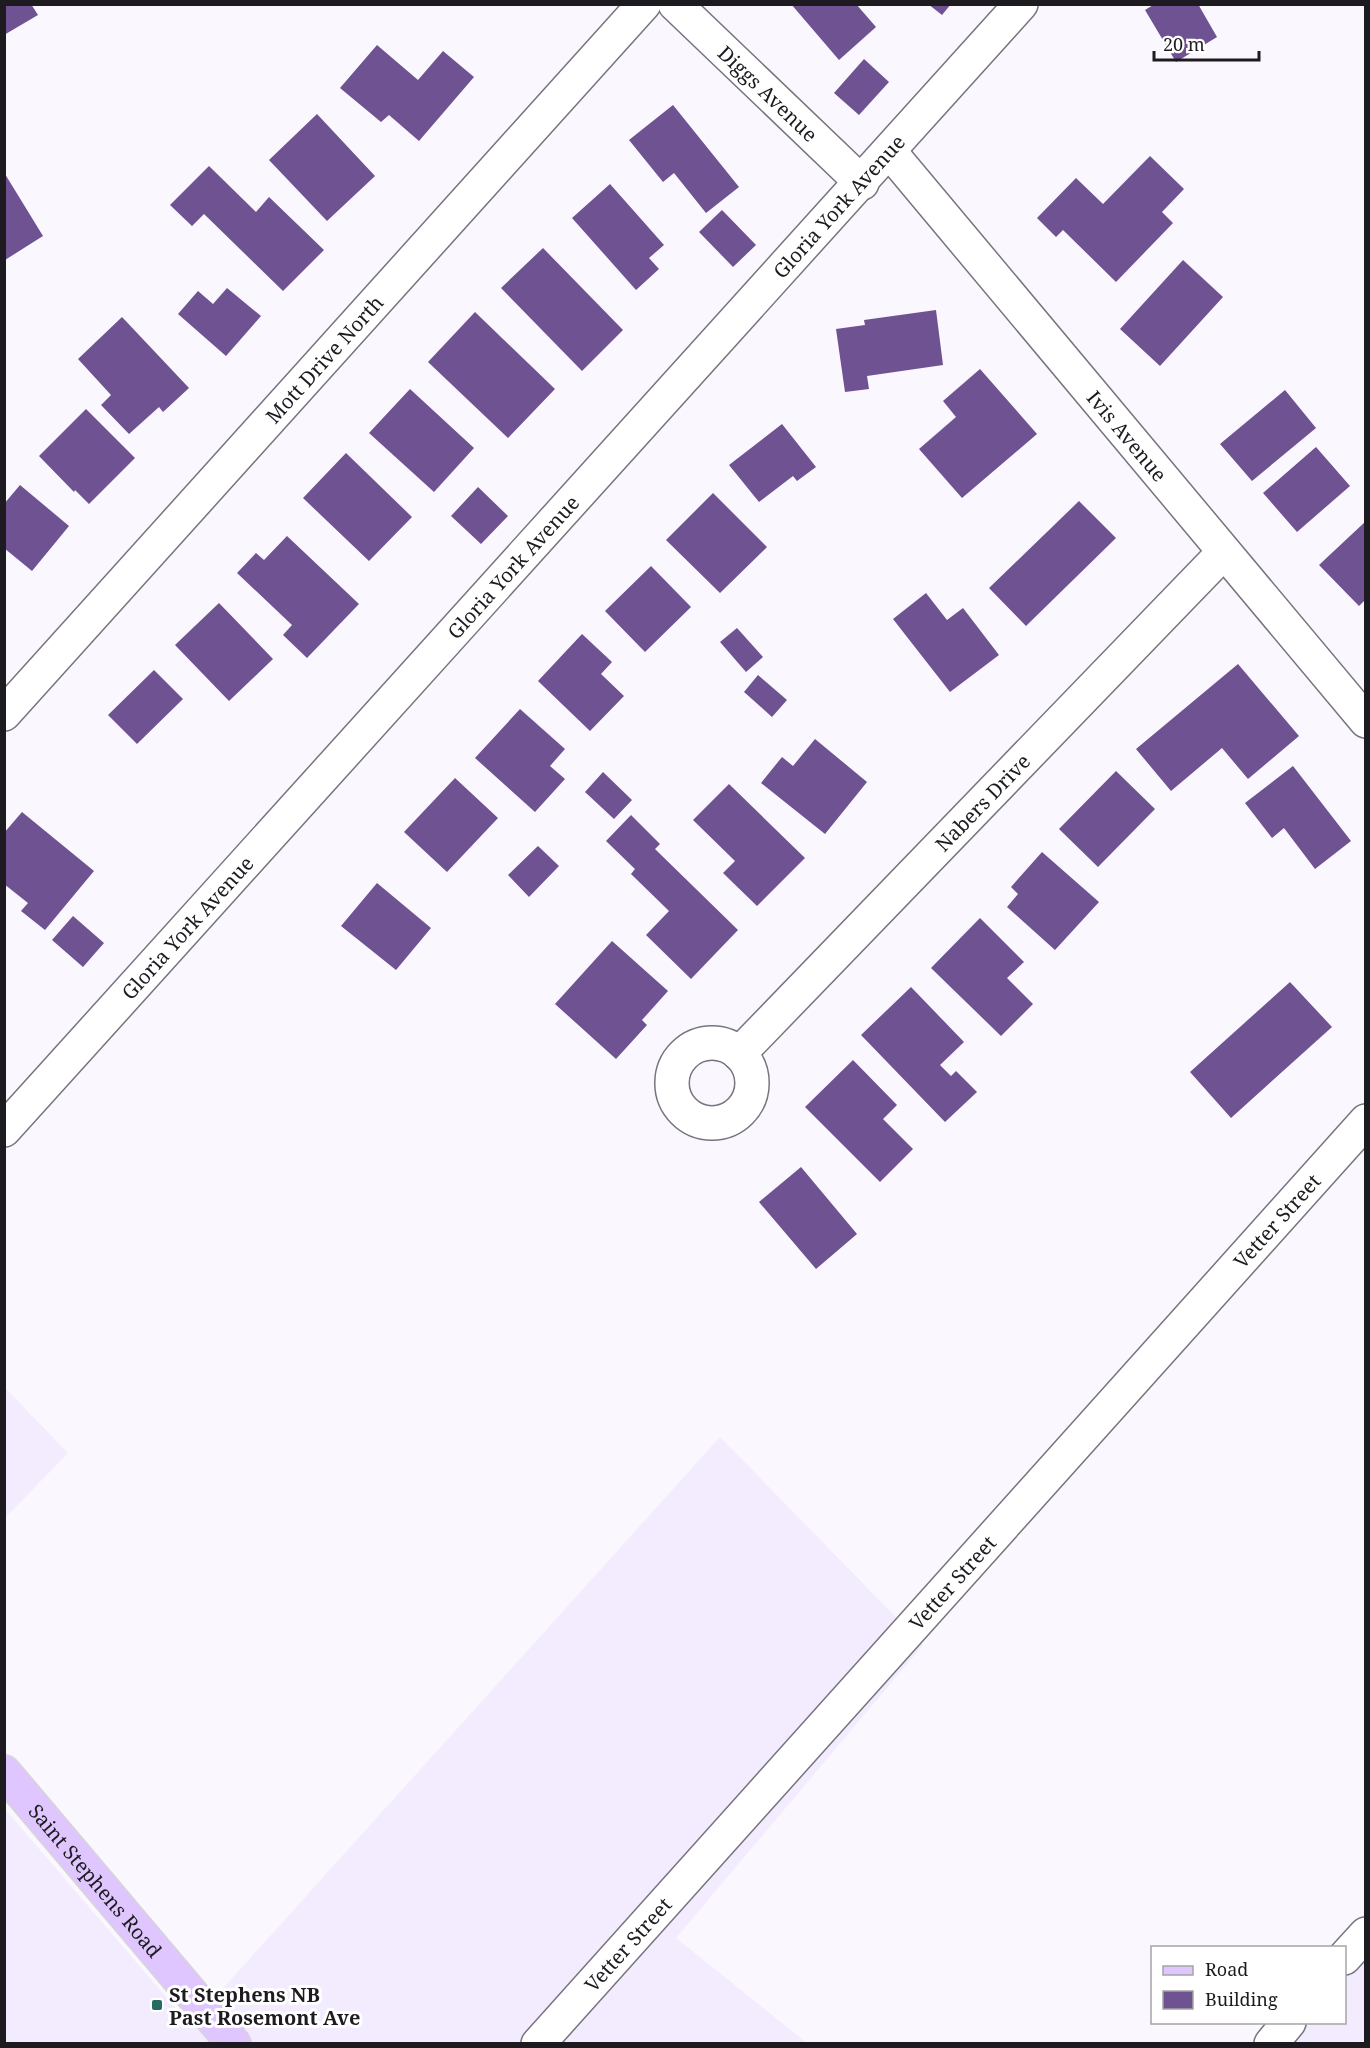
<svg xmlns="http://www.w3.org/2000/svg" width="1370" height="2048" font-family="'Noto Serif',serif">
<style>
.built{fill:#f3ebfe}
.building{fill:#6e5291}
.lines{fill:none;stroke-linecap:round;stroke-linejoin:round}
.minor-casing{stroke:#78747f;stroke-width:36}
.major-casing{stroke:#d6d6d7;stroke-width:36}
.minor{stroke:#fff;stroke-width:33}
.major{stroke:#dfc6fe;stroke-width:33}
.poi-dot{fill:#276c60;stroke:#fff;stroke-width:2}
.labels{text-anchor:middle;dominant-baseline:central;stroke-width:6;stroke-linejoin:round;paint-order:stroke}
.street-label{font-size:20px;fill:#1d1b20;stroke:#fff}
.poi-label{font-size:20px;font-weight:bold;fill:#1d1b20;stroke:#fff;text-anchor:start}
</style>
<rect width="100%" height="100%" fill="#faf7fe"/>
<path class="built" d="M5,1388L68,1453L5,1518Z
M720,1437L923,1645L676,1938L807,2043H5L4,1808L190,2025Z
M1365,1950V2043L1285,2044L1303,2023L1344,2022L1345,1974Z"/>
<path class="building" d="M4,4H31L38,15L4,35Z
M791,4H856L876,27L839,60Z
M928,4H951L942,15Z
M1155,4H1198L1217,37L1176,62L1145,10Z
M377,45L418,80L443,51L474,77L419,141L389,115L381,122L340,88Z
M864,59L889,82L859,115L834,93Z
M673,105L739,187L706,213L674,173L663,182L629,140Z
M317,114L375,176L327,221L269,160Z
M1150,156L1184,189L1162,212L1173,223L1116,282L1063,230L1056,237L1037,218L1076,178L1103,204Z
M209,166L256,212L269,197L324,250L283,291L204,214L192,226L170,205Z
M5,174L43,236L5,260Z
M610,184L664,245L649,258L659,269L636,290L572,218Z
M722,210L756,245L733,267L699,232Z
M543,248L623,330L582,371L501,288Z
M1183,260L1223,297L1160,366L1120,329Z
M227,288L261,316L226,356L178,314L198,291L213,304Z
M936,310L943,365L867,376L869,389L845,392L836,329L865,325L864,320Z
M475,312L555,389L508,438L428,362Z
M122,317L189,388L163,412L159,407L129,434L101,405L111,395L78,359Z
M980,369L1037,434L962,498L919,449L956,417L943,401Z
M410,389L474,448L434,492L369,433Z
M1285,390L1316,428L1252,481L1220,444Z
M86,409L135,458L89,504L75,490L74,492L39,456Z
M782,424L816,467L797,481L793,476L759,502L729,465Z
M1316,447L1350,486L1297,532L1263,493Z
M346,453L412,517L369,561L303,498Z
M20,485L69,526L32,571L4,548V504Z
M478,487L508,516L481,544L451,516Z
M713,493L767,547L720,593L666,540Z
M1079,501L1116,538L1026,626L989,588Z
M1366,521V599L1359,606L1319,565Z
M287,536L359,604L307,658L283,635L292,625L237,573L256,553L264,560Z
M651,566L691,607L645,652L605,611Z
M926,593L947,620L963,608L999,655L950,692L893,619Z
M219,603L273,659L229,701L175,645Z
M737,628L763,657L746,672L720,642Z
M582,634L612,662L601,674L624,696L590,731L538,681Z
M1238,664L1299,736L1248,779L1222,748L1171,791L1136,749Z
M154,670L183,699L137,744L108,715Z
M758,675L787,700L772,717L744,692Z
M520,709L565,749L550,766L565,779L535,812L475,758Z
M815,739L867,782L825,834L761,783L782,757L793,766Z
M1293,766L1351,841L1315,869L1284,828L1272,838L1245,803Z
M1116,771L1155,809L1098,867L1059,829Z
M603,772L632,800L614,819L585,792Z
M455,778L498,818L447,872L404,832Z
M729,784L805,858L757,906L723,873L735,861L693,820Z
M22,812L94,871L45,930L21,911L28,903L4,884V833Z
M631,815L660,844L655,849L738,930L691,979L646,935L669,911L631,874L635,869L606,841Z
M538,846L559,866L529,897L508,875Z
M1042,852L1099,902L1055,950L1007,907L1018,894L1011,887Z
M377,883L431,928L396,970L341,926Z
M73,916L104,943L83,967L52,940Z
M980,918L1024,962L1007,978L1033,1004L1001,1036L931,968Z
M612,941L668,991L642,1020L647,1025L616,1059L555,1004Z
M1290,982L1332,1027L1231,1118L1190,1072Z
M911,987L964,1042L940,1065L951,1076L956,1071L977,1092L945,1122L861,1035Z
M853,1060L897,1105L883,1119L913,1149L880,1182L805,1107Z
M801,1167L857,1234L816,1269L759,1202Z"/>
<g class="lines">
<g class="minor-casing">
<g id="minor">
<path id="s1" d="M675,4L862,183"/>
<path id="s2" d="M890,152L1366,721"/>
<path id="s3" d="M4,714L644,4"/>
<circle cx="712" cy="1083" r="40"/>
<path id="s4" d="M739,1054L1224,552"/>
<path id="s5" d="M4,1130L1021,4"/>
<path d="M1344,1958L1366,1934"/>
<path id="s6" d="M538,2044L1366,1121"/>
<path d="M1271,2044L1289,2022"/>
</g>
</g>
<g class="major-casing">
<g id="major">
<path id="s7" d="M4,1772L234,2044"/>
</g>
</g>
<use href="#minor" class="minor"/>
<use href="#major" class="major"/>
</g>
<rect class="poi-dot" x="151" y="1999" width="12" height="12" rx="3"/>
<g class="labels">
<g class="street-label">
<text stroke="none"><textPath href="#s1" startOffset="129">Diggs Avenue</textPath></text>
<text stroke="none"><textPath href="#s5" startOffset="1245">Gloria York Avenue</textPath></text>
<text stroke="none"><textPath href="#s3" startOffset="478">Mott Drive North</textPath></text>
<text stroke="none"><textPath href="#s2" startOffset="370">Ivis Avenue</textPath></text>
<text stroke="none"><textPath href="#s5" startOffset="759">Gloria York Avenue</textPath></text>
<text stroke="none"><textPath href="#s4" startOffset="350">Nabers Drive</textPath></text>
<text stroke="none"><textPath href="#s5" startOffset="273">Gloria York Avenue</textPath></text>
<text stroke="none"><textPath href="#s6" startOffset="1106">Vetter Street</textPath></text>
<text stroke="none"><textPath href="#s6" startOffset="620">Vetter Street</textPath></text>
<text stroke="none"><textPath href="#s7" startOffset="142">Saint Stephens Road</textPath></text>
<text stroke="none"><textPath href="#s6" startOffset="134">Vetter Street</textPath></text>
</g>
<g class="poi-label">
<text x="169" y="1994">St Stephens NB<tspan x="169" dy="23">Past Rosemont Ave</tspan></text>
</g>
</g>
<rect width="1370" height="2048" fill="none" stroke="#1d1b20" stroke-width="12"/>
<rect x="1151" y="1946" width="195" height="78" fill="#ffffff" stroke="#a5a4a6" stroke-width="1.5"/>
<rect x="1163" y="1966" width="30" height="9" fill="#dfc6fe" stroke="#a5a4a6" stroke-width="1.5"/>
<text x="1205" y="1976" font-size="18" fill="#1d1b20">Road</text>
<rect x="1163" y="1991" width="30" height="18" fill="#6e5291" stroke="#a5a4a6" stroke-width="1.5"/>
<text x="1205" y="2006" font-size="18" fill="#1d1b20">Building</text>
<path d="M1154 51v9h105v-9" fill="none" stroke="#1d1b20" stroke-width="3"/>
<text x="1163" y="51" font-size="18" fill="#1d1b20" stroke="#ffffff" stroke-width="4.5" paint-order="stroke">20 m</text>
</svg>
